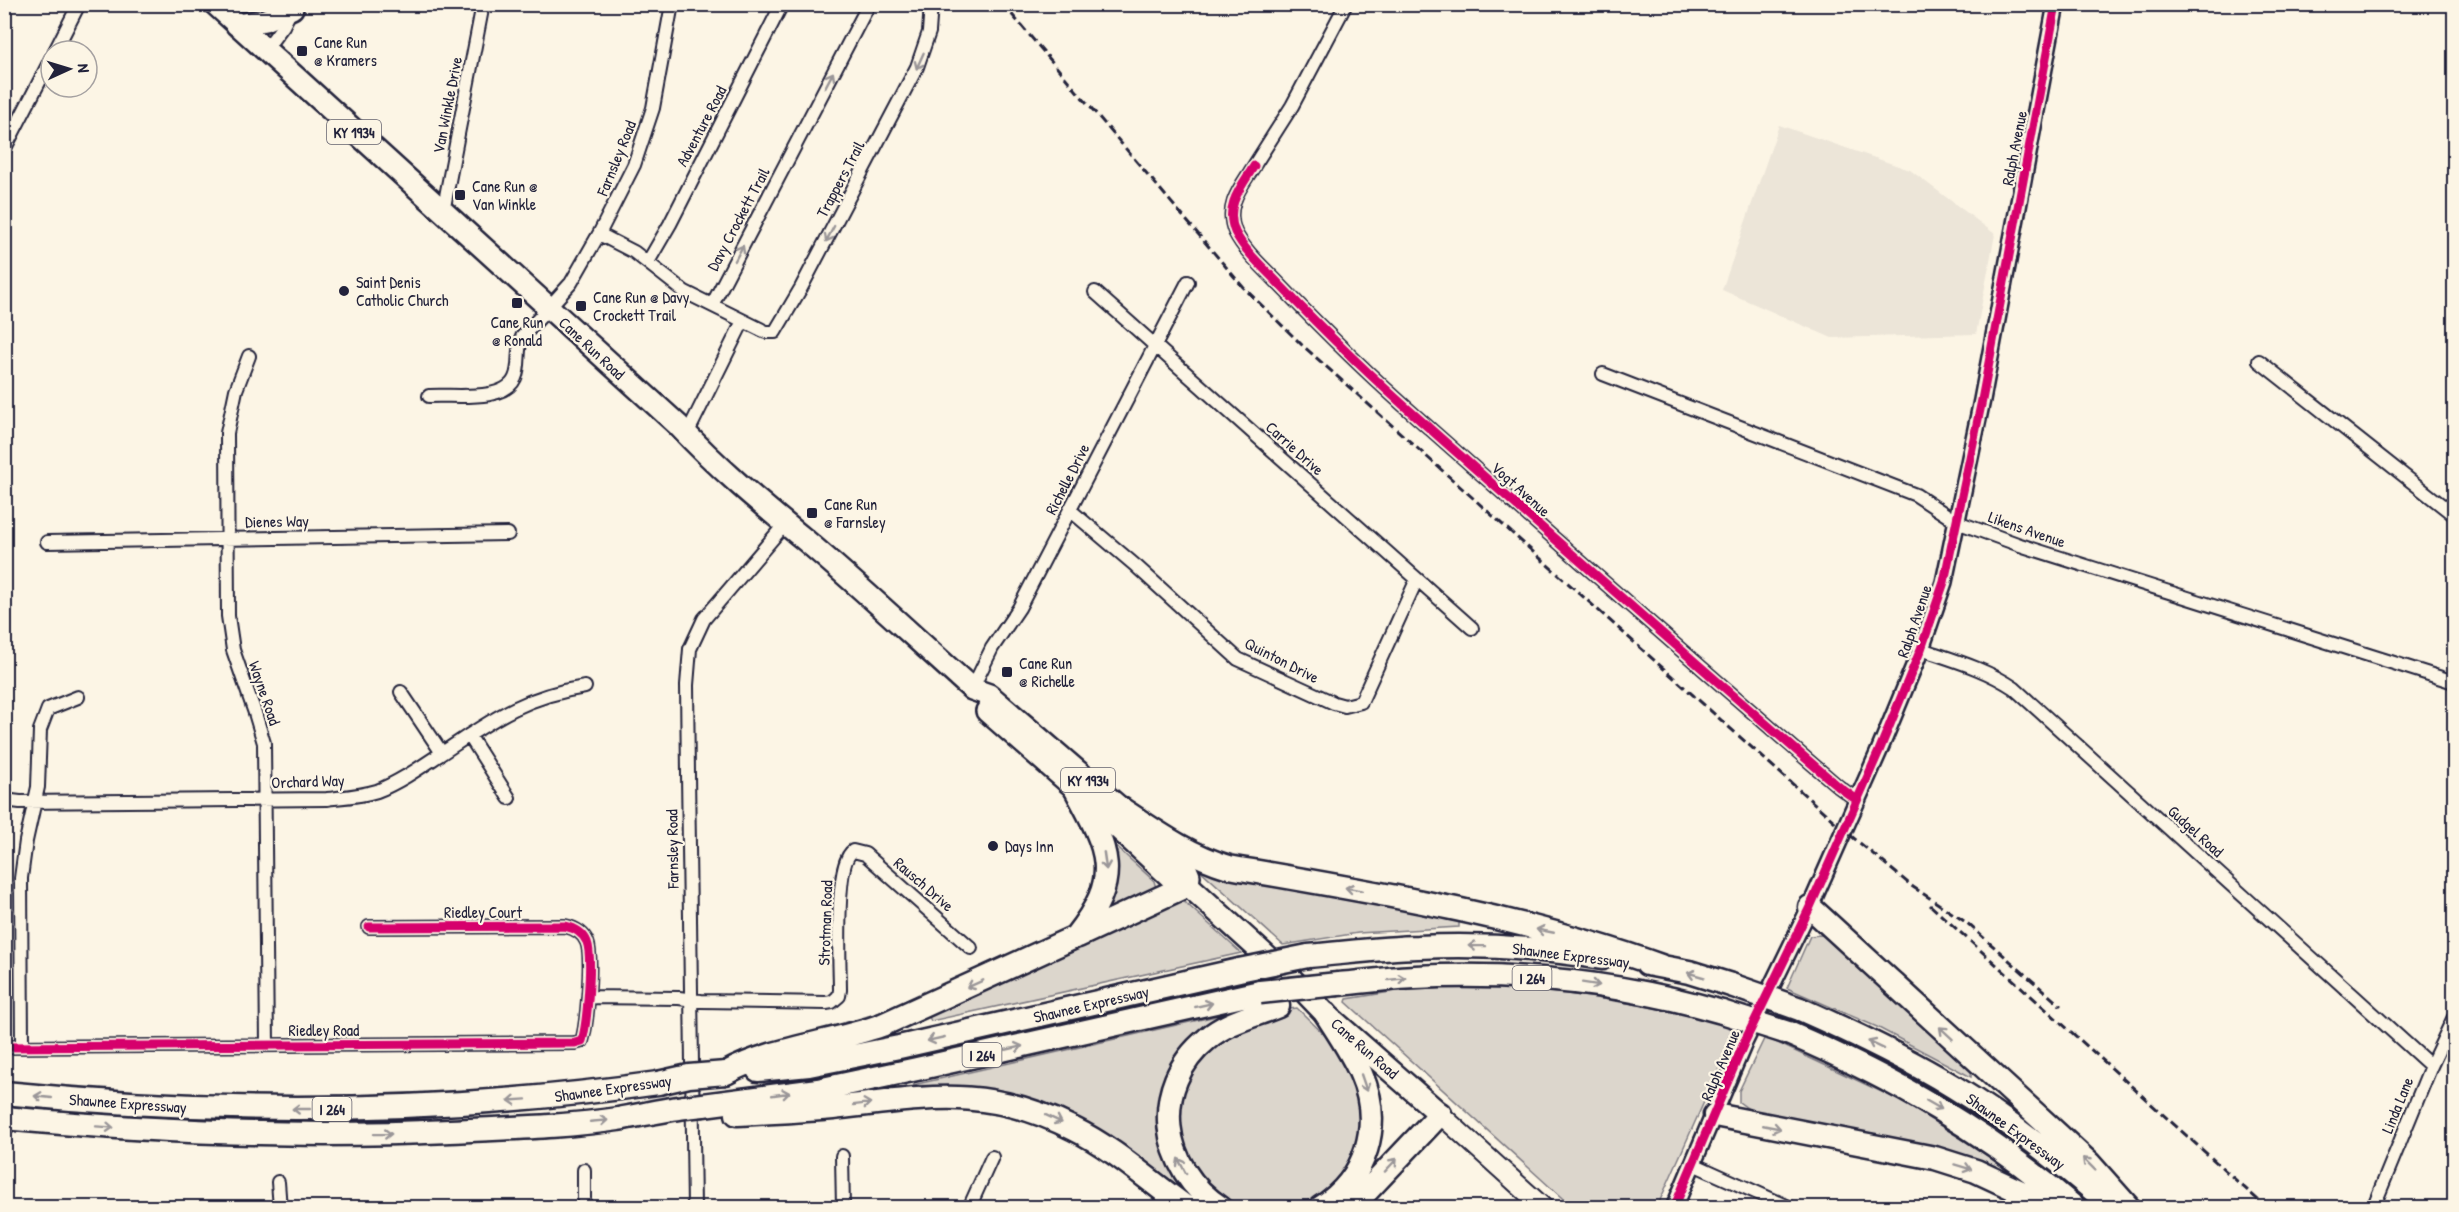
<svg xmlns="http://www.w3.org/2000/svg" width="2459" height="1212" font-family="'Patrick Hand',sans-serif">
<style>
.built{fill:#ece5d8}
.green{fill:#dcd6cc;stroke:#7f7c84;stroke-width:1.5}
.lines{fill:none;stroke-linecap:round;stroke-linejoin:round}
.minor-casing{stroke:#22223b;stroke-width:16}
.tertiary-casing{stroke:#22223b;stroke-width:20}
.secondary-casing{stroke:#22223b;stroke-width:22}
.trunk-casing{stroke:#22223b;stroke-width:26}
.motorway-casing{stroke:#22223b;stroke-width:27}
.minor{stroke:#fcf5e5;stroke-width:12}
.tertiary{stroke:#fcf5e5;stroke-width:15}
.secondary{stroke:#fcf5e5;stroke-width:18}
.trunk{stroke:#fcf5e5;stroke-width:21}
.motorway{stroke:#fcf5e5;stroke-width:22}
.rail{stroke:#22223b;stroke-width:3;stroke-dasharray:9 4.5;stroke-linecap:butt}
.motorway-bridge-casing{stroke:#22223b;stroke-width:27;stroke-linecap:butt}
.motorway-bridge{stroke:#fcf5e5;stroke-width:22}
.cycleway-casing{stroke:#fcf5e5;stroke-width:13}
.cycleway{stroke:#d6006c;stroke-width:9}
.oneway{stroke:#9a9698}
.poi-dot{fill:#22223b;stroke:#fcf5e5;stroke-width:2}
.labels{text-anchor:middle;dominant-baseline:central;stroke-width:4.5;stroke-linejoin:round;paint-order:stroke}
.shield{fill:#fcf5e5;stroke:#63616e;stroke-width:1.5}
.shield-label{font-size:15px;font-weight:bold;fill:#22223b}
.poi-label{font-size:16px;fill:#22223b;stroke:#fcf5e5;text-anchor:start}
.street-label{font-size:16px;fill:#22223b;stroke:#fcf5e5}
</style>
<rect width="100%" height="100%" fill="#fcf5e5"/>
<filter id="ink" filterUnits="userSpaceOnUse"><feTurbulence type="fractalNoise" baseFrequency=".0167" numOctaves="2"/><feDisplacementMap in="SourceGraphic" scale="12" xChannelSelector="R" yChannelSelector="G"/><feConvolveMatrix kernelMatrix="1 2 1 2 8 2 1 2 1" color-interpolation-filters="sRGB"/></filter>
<g filter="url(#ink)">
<path class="built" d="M1779,125L1910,170L1995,234L1976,334L1832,338L1722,290Z"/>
<path class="green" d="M1111,842L1154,881L1156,888L1106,910Z
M1188,859L1459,917V927L1358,933L1283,945Z
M1179,900L1187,904L1241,953L931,1021L928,1015Z
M1820,935L1831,937L1972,1067L1971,1077L1877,1027L1787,988L1810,936Z
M1448,988C1478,989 1510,987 1540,991C1607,998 1672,1009 1737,1028L1657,1207H1572L1346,1002L1347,999L1397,991Z
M1297,1008L1342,1052L1350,1067L1364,1125L1344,1176L1313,1203L1302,1207L1241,1208L1212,1192L1181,1150L1177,1097L1205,1048L1281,1010Z
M1238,1011L1178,1060L1182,1185H1177C1118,1141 1057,1097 982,1089C959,1086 936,1086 913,1085Z
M1765,1037L1901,1101L1997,1161L2011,1176L1750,1110L1739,1102V1091Z"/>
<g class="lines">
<g class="minor-casing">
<path id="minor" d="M265,50L283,26L292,8
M55,51L79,4
M4,150L51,59
M1254,166C1241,187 1224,206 1235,232C1245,252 1264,268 1279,284C1324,331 1370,376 1419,419C1558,542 1698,666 1839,787L1857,800
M1250,172L1292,106L1346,4
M443,212L483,4
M599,234L634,252L685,292L766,332H775L801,288L917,67L929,32L931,4
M648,262L670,224L782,4
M1095,292L1472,628
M712,305L869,4
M249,356L236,390L227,433L228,616L233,650L255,713L264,743L267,1045
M2259,361L2454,515
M1603,374L1916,495L1957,522L2020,545L2454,682
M429,396C452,394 504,403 515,378C521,365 516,350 522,337L571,283L599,234L634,165L653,108L672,4
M687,434L743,321
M1070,510L1136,566L1238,659L1334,703L1345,706L1361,702L1417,579
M47,542L508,534
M1921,649C1953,660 1986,669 2014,688L2431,1066
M972,689L992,648L1019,608L1188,282
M401,692L442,753
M469,735L509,798
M4,800L20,802L327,799C344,797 361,796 377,791C397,783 415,771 433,759C487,724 519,697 585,687
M588,997L679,998L701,1001L826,1003L832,1002L839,996L840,990C840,967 834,862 853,851L865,854L971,948
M22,1046L21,878L26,841L38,787L40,730L48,709L78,697
M4,1047L575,1043L582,1041C587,1025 593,957 587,942C583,932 574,928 565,926L369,927
M842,1156L843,1208
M1693,1164L1791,1208
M584,1170V1208
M278,1182L280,1208
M694,1208L688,774L687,685L690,649L704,619L785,524
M969,1208L992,1157
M2373,1208L2431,1066L2454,1017"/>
</g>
<g class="tertiary-casing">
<path id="tertiary" d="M1674,1208L1744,1043L1810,907L1879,751L1921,649L1944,582L1982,400L2056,4"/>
</g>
<g class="secondary-casing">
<path id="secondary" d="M1440,1114L1544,1208"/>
</g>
<g class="trunk-casing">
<path id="trunk" d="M215,4L678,425C717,467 760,503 804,539C861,587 916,639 972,689L989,695L1120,808L1186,869L1189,876L1188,885
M237,25L265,20L292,8
M987,711L1075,788L1177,883L1188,885L1299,986L1326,1014L1440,1114"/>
</g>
<g class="motorway-casing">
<path id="motorway" d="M1120,808C1155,831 1188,855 1229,867C1374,892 1522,916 1661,966
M1810,907L2089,1163L2129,1208
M1078,936L1188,885
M1308,956C1344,953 1381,948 1418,947C1479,944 1542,948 1602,958
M1647,964L1689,972L1731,985
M1338,984C1364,982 1390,978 1415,977C1519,972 1623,983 1722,1012
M1800,1009C1852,1032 1905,1057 1954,1087C2010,1121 2061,1163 2111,1205
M1788,1033C1894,1078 1987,1132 2075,1208
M758,1070L809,1065L899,1047L1239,970
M726,1073C771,1048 832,1043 882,1025L1075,937C1123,877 1109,851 1075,788
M4,1093C223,1115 441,1114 658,1083
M703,1105L818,1090L917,1069L1260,992
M737,1114C769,1112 801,1111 833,1108C926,1098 986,1084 1074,1129C1115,1149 1150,1182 1187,1208
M1715,1115L1935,1158L1976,1171L2021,1192L2047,1208
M4,1118C153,1132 301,1138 450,1131C506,1128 563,1127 618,1119C641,1115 663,1110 685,1107
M1221,1208C1160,1169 1149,1086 1207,1039C1227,1022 1254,1016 1278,1006
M1320,1208C1367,1179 1383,1124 1361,1074C1352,1053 1338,1033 1326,1014
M1351,1208L1440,1114"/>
</g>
<use href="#minor" class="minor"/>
<use href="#tertiary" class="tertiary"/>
<use href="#secondary" class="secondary"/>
<use href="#trunk" class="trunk"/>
<use href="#motorway" class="motorway"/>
<path class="rail" d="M1003,4L1243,287L1302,345L1844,830L1913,887L1967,923L2061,1006
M1930,905L2267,1208"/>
<g class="motorway-bridge-casing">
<path id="motorway-bridge" d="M1239,970L1308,956
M1731,985L1800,1009
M1260,992L1338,984
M1722,1012L1788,1033
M658,1083L689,1076L726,1073
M685,1107L703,1105"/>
</g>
<use href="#motorway-bridge" class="motorway-bridge"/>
<g class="cycleway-casing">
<path id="cycleway" d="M1254,166C1241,187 1224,206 1235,232C1245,252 1264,268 1279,284C1324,331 1370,376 1419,419C1558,542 1698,666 1839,787L1857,800
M4,1047L575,1043L582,1041C587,1025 593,957 587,942C583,932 574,928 565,926L369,927
M1674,1208L1744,1043L1810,907L1879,751L1921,649L1944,582L1982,400L2056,4"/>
</g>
<use href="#cycleway" class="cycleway"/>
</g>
<defs><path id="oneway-shaft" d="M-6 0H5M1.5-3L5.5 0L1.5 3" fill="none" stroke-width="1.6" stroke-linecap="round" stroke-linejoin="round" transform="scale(1.5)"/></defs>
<g class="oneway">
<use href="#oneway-shaft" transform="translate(920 61) rotate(114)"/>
<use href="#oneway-shaft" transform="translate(829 80) rotate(-62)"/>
<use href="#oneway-shaft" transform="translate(830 234) rotate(118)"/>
<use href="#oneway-shaft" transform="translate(739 253) rotate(-62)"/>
<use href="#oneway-shaft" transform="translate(1105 861) rotate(82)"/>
<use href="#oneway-shaft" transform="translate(1354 889) rotate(-170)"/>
<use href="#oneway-shaft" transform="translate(1545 931) rotate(-169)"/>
<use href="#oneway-shaft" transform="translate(1477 946) rotate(-179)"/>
<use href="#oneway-shaft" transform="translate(1696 975) rotate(-164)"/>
<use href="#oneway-shaft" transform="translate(1397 979) rotate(-6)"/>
<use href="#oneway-shaft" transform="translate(975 984) rotate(156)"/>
<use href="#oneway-shaft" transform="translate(1591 984) rotate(9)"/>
<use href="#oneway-shaft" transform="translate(1204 1005) rotate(-13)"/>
<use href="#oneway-shaft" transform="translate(1946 1033) rotate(-137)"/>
<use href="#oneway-shaft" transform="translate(936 1039) rotate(167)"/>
<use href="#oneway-shaft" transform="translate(1876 1045) rotate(-154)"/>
<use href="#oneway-shaft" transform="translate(1014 1048) rotate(-13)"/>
<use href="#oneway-shaft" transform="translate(1364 1083) rotate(71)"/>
<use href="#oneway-shaft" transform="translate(781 1094) rotate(-8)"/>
<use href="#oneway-shaft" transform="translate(43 1097) rotate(-174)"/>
<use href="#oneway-shaft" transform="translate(517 1100) rotate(176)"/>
<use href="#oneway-shaft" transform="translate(862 1104) rotate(-7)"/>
<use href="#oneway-shaft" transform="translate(1934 1105) rotate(30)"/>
<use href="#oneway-shaft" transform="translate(301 1109) rotate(-180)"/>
<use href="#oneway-shaft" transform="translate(1054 1119) rotate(25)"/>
<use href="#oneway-shaft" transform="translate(599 1121) rotate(-5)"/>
<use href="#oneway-shaft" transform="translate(105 1127) rotate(4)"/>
<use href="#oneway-shaft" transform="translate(1772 1127) rotate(11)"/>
<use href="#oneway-shaft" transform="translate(383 1134) rotate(-1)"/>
<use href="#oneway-shaft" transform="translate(2089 1164) rotate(-135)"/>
<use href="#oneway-shaft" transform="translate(1391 1165) rotate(-47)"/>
<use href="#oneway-shaft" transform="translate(1182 1166) rotate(-118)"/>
<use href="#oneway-shaft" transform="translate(1963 1167) rotate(17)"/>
</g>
</g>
<g class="poi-dot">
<rect x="296" y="45" width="12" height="12" rx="3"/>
<rect x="454" y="189" width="12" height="12" rx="3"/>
<circle cx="344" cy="291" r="6"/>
<rect x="511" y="297" width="12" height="12" rx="3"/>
<rect x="575" y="300" width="12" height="12" rx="3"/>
<rect x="806" y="507" width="12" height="12" rx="3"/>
<rect x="1001" y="666" width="12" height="12" rx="3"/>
<circle cx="993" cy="846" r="6"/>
</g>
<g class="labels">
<g class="shield">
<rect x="327" y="120" width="54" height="24" rx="4.5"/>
<rect x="1061" y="768" width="54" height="24" rx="4.5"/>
<rect x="1512.5" y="966" width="39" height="24" rx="4.5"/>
<rect x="962.5" y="1043" width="39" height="24" rx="4.5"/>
<rect x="312.5" y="1097" width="39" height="24" rx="4.5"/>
</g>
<g class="shield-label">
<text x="354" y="132">KY 1934</text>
<text x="1088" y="780">KY 1934</text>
<text x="1532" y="978">I 264</text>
<text x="982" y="1055">I 264</text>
<text x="332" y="1109">I 264</text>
</g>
<g class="poi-label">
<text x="314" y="42">Cane Run<tspan x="314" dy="18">@ Kramers</tspan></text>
<text x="472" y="186">Cane Run @<tspan x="472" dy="18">Van Winkle</tspan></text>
<text x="356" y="282">Saint Denis<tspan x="356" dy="18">Catholic Church</tspan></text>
<text x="593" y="297">Cane Run @ Davy<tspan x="593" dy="18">Crockett Trail</tspan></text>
<text x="517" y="322" text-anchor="middle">Cane Run<tspan x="517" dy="18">@ Ronald</tspan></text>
<text x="824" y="504">Cane Run<tspan x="824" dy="18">@ Farnsley</tspan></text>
<text x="1019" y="663">Cane Run<tspan x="1019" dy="18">@ Richelle</tspan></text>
<text x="1005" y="846">Days Inn</text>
</g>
<g class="street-label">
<text transform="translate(447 105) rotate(-79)">Van Winkle Drive</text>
<text transform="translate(701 126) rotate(-62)">Adventure Road</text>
<text transform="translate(2014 148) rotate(-79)">Ralph Avenue</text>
<text transform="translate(616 158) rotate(-68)">Farnsley Road</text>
<text transform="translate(840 179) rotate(-62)">Trappers Trail</text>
<text transform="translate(738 219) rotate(-62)">Davy Crockett Trail</text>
<text transform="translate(592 348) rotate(43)">Cane Run Road</text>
<text transform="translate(1295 448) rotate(42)">Carrie Drive</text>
<text transform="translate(1067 479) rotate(-63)">Richelle Drive</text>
<text transform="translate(1521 489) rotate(42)">Vogt Avenue</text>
<text transform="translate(277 521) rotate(-1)">Dienes Way</text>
<text transform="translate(2027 529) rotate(19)">Likens Avenue</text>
<text transform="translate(1914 621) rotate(-71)">Ralph Avenue</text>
<text transform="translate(1282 660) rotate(27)">Quinton Drive</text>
<text transform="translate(265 693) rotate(71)">Wayne Road</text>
<text transform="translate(308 781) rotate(-2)">Orchard Way</text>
<text transform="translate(2196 831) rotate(42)">Gudgel Road</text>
<text transform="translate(672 849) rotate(-91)">Farnsley Road</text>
<text transform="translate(924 884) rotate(41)">Rausch Drive</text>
<text x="483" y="912">Riedley Court</text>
<text transform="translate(825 923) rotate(-88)">Strotman Road</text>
<text transform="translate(1571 955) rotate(7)">Shawnee Expressway</text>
<text transform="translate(1091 1004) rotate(-13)">Shawnee Expressway</text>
<text x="324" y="1030">Riedley Road</text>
<text transform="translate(1365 1048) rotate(41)">Cane Run Road</text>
<text transform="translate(1720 1065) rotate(-67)">Ralph Avenue</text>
<text transform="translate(613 1088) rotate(-8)">Shawnee Expressway</text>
<text transform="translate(128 1103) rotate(4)">Shawnee Expressway</text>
<text transform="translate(2397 1105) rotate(-68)">Linda Lane</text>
<text transform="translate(2016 1131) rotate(36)">Shawnee Expressway</text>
</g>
</g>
<rect width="2459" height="1212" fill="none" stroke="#fcf5e5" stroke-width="24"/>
<rect x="12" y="12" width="2435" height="1188" fill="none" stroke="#22223b" stroke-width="2" filter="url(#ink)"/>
<g transform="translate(69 69) rotate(86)"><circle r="28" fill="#fcf5e5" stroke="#a5a1a1" stroke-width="1.5"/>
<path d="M0-4.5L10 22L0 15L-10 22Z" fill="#22223b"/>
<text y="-9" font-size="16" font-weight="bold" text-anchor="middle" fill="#22223b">N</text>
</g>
</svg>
